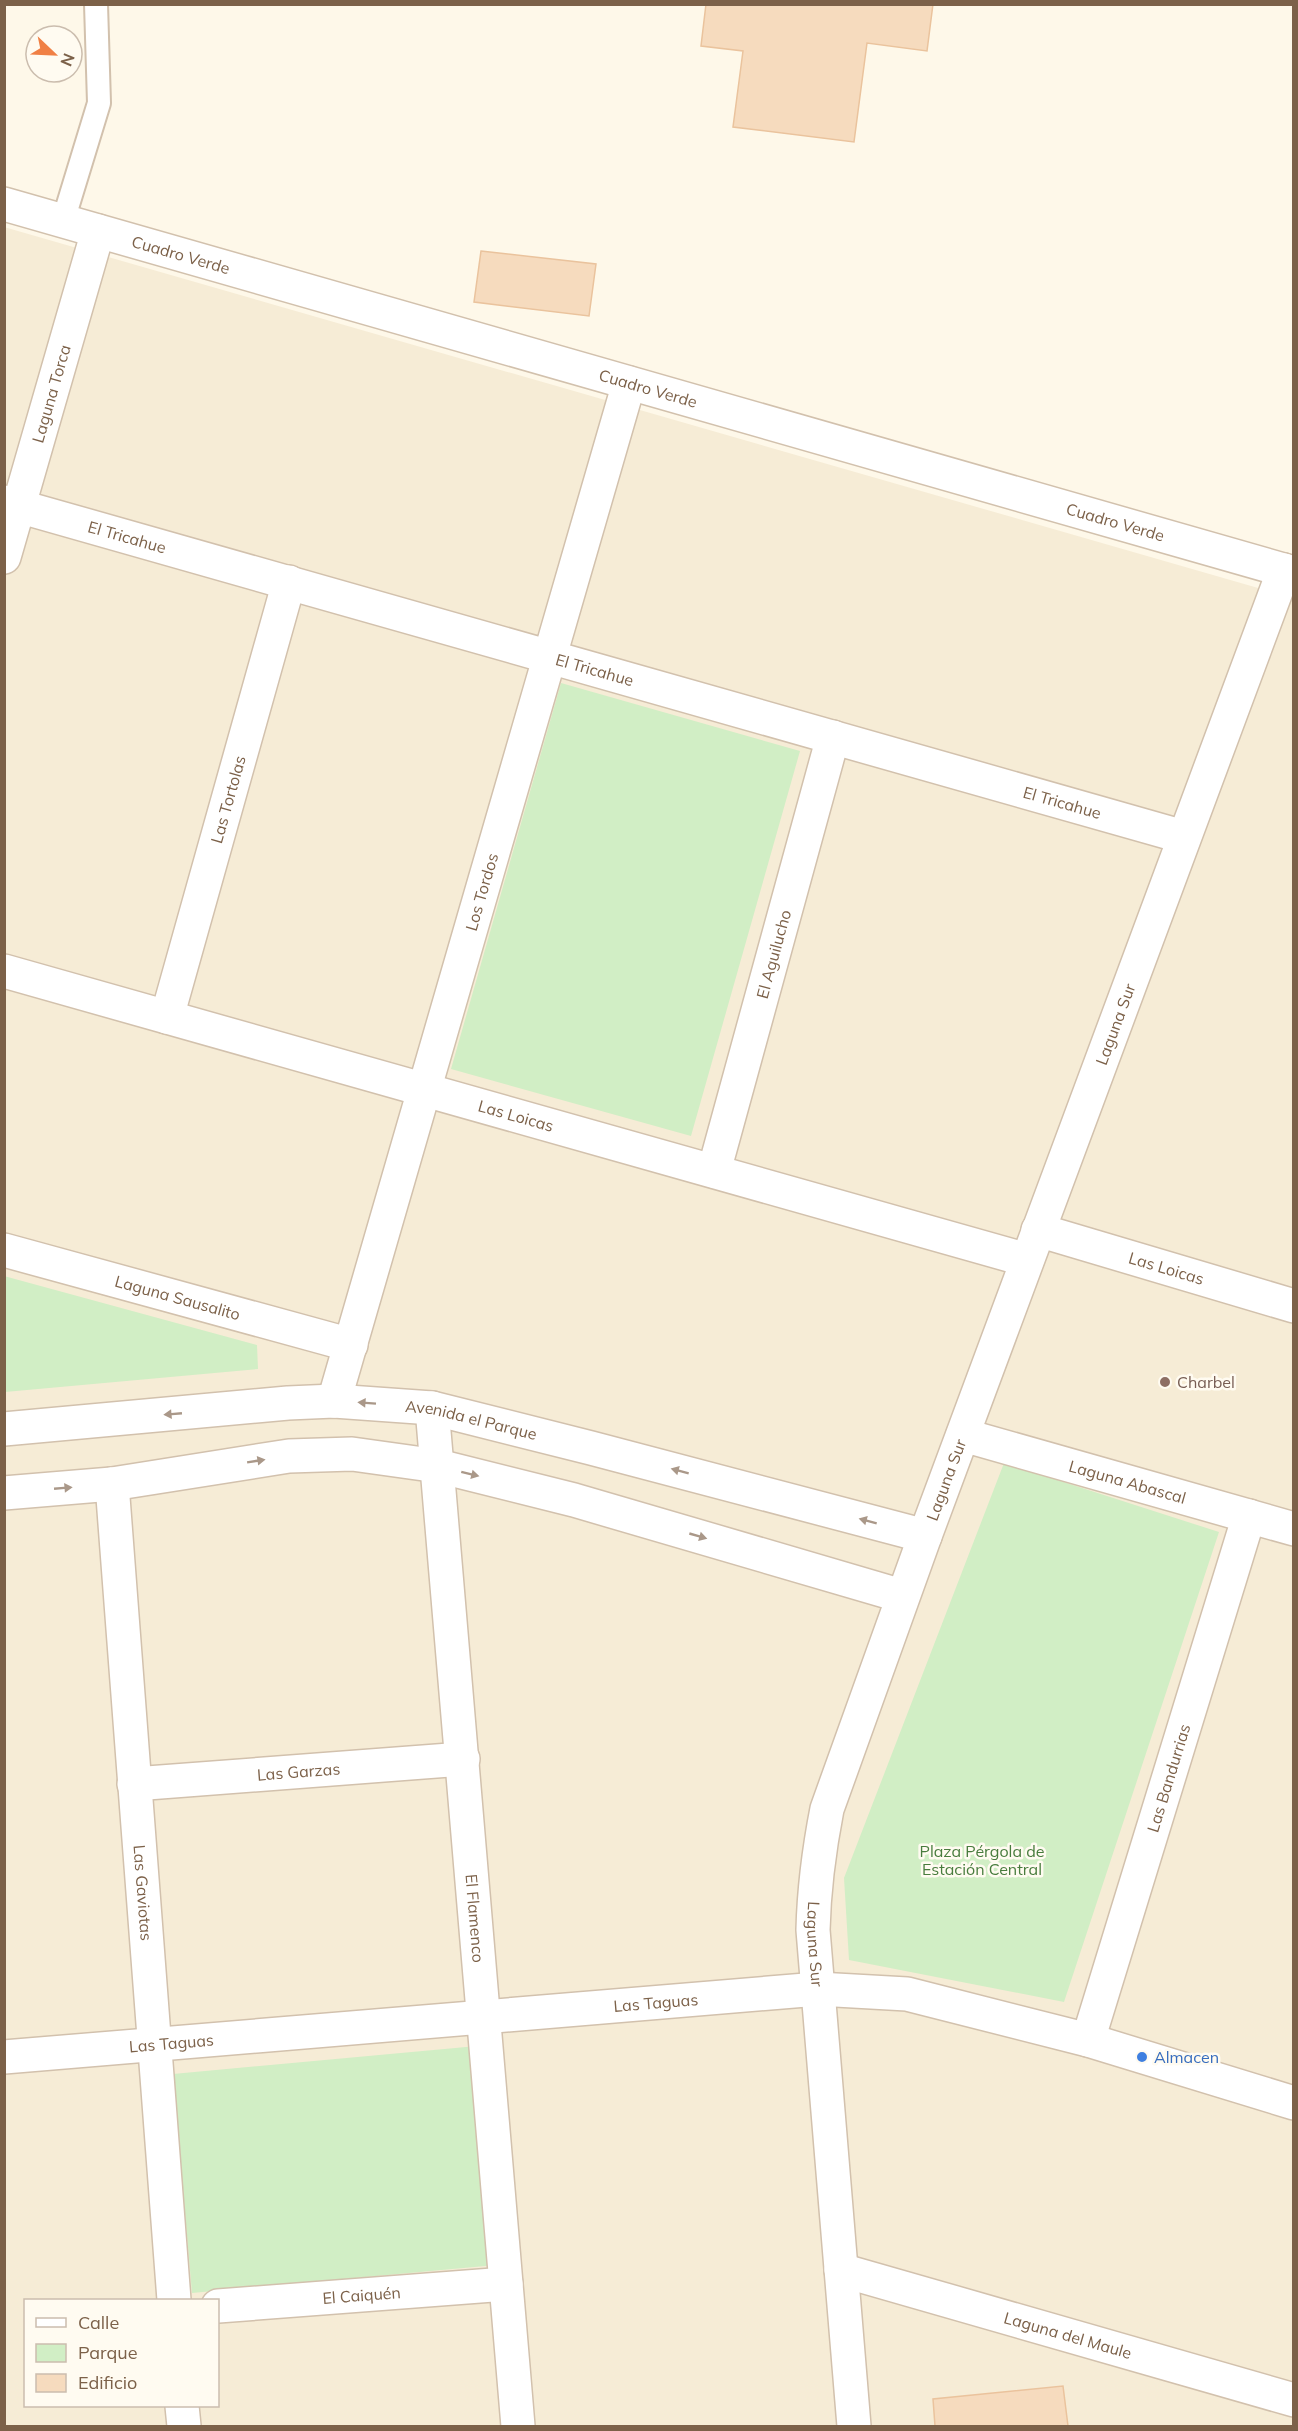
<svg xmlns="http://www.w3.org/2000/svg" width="1298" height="2431" font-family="Mulish,sans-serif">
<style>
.residential{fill:#f6ecd6;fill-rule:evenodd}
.green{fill:#d1eec5}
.building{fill:#f6dbbe;stroke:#eac39d;stroke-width:1.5}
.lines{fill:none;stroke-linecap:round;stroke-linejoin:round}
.service-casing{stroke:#d2c1ad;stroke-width:26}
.minor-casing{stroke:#d2c1ad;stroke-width:36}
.tertiary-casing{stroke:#d2c1ad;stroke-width:36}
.service{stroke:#fff;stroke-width:22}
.minor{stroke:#fff;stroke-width:33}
.tertiary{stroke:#fff;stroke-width:33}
.oneway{fill:#aa9889}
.education-dot{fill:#8d6e63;stroke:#fffbf1;stroke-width:2}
.shop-dot{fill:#3f7fe0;stroke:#fffbf1;stroke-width:2}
.labels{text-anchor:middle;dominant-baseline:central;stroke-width:5;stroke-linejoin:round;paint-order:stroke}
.street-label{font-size:16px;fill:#7c6149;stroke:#fffbf1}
.education-label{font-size:16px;fill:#785e54;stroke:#fffbf1;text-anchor:start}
.park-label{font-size:16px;fill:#487c3d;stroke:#fffbf1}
.shop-label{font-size:16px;fill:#366cbe;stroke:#fffbf1;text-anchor:start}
</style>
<rect width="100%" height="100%" fill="#fef8e9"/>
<path class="residential" d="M4,227L1293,598V2426H5ZM26,2300H218V2406H26Z"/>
<path class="green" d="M561,683L800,751L691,1136L451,1069Z
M4,1276L257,1345L258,1369L5,1392Z
M1004,1463L1219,1532L1064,2002L849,1960L844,1878Z
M477,2046L496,2265L192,2293L173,2074Z"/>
<path class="building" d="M706,4H933L927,51L867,43L854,142L733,127L743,51L701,46Z
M481,251L596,264L589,316L474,302Z
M1063,2386L1068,2426H935L933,2399Z"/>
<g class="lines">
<g class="service-casing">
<path id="service" d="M63,221L99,103L96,4"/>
</g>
<g class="minor-casing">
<g id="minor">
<path id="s1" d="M4,204L1294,573"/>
<path id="s2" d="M4,502L1184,837"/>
<path id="s3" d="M4,557L98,231"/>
<path id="s4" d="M4,971L1027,1260"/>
<path id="s5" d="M167,1017L289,582"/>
<path id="s6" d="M714,1171L833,737"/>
<path id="s7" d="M1038,1230L1294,1306"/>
<path id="s8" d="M4,1250L351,1345"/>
<path id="s9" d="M334,1401L629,383"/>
<path id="s10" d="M432,1408L518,2426"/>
<path id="s11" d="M963,1435L1294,1529"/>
<path id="s12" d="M112,1484L174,2300"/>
<path id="s13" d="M925,1536L1284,570"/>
<path id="s14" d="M134,1784L463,1759"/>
<path id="s15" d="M1088,2040L1249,1516"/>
<path id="s16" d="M4,2057L818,1989L907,1994L1088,2040L1294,2103"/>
<path id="s17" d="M841,2270L1294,2400"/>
<path id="s18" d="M218,2306L506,2284"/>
<path d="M182,2406L184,2426"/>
</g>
</g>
<g class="tertiary-casing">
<g id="tertiary">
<path id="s19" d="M4,1429L288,1403L334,1401L432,1408L591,1448L925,1536L827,1809C819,1850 814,1888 813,1930L854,2426"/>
<path d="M4,1493L112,1484L289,1456L352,1454L438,1466L574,1500L902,1596"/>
</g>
</g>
<use href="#service" class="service"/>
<use href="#minor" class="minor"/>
<use href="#tertiary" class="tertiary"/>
</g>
<defs><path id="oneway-solid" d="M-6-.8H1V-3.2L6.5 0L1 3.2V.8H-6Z" transform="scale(1.5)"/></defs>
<g class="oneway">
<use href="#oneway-solid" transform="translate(367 1403) rotate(-176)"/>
<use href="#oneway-solid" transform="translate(173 1414) rotate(175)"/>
<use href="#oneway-solid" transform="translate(256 1461) rotate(-9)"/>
<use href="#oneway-solid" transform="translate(680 1471) rotate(-165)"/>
<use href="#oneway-solid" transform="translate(470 1474) rotate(14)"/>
<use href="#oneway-solid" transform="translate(63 1488) rotate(-5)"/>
<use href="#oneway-solid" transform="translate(868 1521) rotate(-165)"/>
<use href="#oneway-solid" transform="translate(698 1536) rotate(16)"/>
</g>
<circle class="education-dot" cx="1165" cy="1382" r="6"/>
<circle class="shop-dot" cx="1142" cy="2057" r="6"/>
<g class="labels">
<g class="street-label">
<text stroke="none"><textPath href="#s1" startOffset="184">Cuadro Verde</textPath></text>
<text stroke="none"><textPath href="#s1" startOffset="670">Cuadro Verde</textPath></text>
<text stroke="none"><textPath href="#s3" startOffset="170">Laguna Torca</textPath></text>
<text stroke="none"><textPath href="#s1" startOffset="1156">Cuadro Verde</textPath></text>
<text stroke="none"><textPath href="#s2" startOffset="128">El Tricahue</textPath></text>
<text stroke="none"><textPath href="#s2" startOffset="614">El Tricahue</textPath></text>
<text stroke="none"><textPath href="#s5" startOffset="226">Las Tortolas</textPath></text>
<text stroke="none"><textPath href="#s2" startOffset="1100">El Tricahue</textPath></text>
<text stroke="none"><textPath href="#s9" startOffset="530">Los Tordos</textPath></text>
<text stroke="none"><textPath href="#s6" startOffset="225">El Aguilucho</textPath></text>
<text stroke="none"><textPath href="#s13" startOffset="546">Laguna Sur</textPath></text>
<text stroke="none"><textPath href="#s4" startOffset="532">Las Loicas</textPath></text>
<text stroke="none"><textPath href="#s7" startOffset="134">Las Loicas</textPath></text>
<text stroke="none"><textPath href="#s8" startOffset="180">Laguna Sausalito</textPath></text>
<text stroke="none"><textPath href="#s19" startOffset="470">Avenida el Parque</textPath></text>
<text stroke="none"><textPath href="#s13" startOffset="60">Laguna Sur</textPath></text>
<text stroke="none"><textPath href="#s11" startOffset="171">Laguna Abascal</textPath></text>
<text stroke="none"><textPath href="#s14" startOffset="165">Las Garzas</textPath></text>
<text stroke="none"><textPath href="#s15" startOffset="274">Las Bandurrias</textPath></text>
<text stroke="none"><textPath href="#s12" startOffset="410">Las Gaviotas</textPath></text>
<text stroke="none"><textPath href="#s10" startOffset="512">El Flamenco</textPath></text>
<text stroke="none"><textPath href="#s19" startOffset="1365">Laguna Sur</textPath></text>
<text stroke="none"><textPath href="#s16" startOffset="654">Las Taguas</textPath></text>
<text stroke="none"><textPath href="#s16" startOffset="168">Las Taguas</textPath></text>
<text stroke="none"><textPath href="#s18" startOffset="144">El Caiquén</textPath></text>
<text stroke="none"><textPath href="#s17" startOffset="236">Laguna del Maule</textPath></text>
</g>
<g class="education-label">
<text x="1177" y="1382">Charbel</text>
</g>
<g class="park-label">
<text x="982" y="1851">Plaza Pérgola de<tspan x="982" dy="18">Estación Central</tspan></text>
</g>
<g class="shop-label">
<text x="1154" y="2057">Almacen</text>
</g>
</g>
<rect width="1298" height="2431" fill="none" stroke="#7c6149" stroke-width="12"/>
<rect x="24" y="2299" width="195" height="108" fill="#fffbf1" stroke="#cbbdae" stroke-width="1.5"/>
<rect x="36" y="2318" width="30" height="9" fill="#ffffff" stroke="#cbbdae" stroke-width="1.5"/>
<text x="78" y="2329" font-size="18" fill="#7c6149">Calle</text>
<rect x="36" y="2344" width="30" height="18" fill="#d1eec5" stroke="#cbbdae" stroke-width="1.5"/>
<text x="78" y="2359" font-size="18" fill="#7c6149">Parque</text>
<rect x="36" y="2374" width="30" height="18" fill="#f6dbbe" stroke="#cbbdae" stroke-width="1.5"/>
<text x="78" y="2389" font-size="18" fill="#7c6149">Edificio</text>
<g transform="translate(54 54) rotate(113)"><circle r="28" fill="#fffbf1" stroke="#cbbdae" stroke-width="1.5"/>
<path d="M0-4.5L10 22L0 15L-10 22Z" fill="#f08045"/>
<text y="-9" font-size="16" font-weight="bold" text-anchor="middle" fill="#7c6149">N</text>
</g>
</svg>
